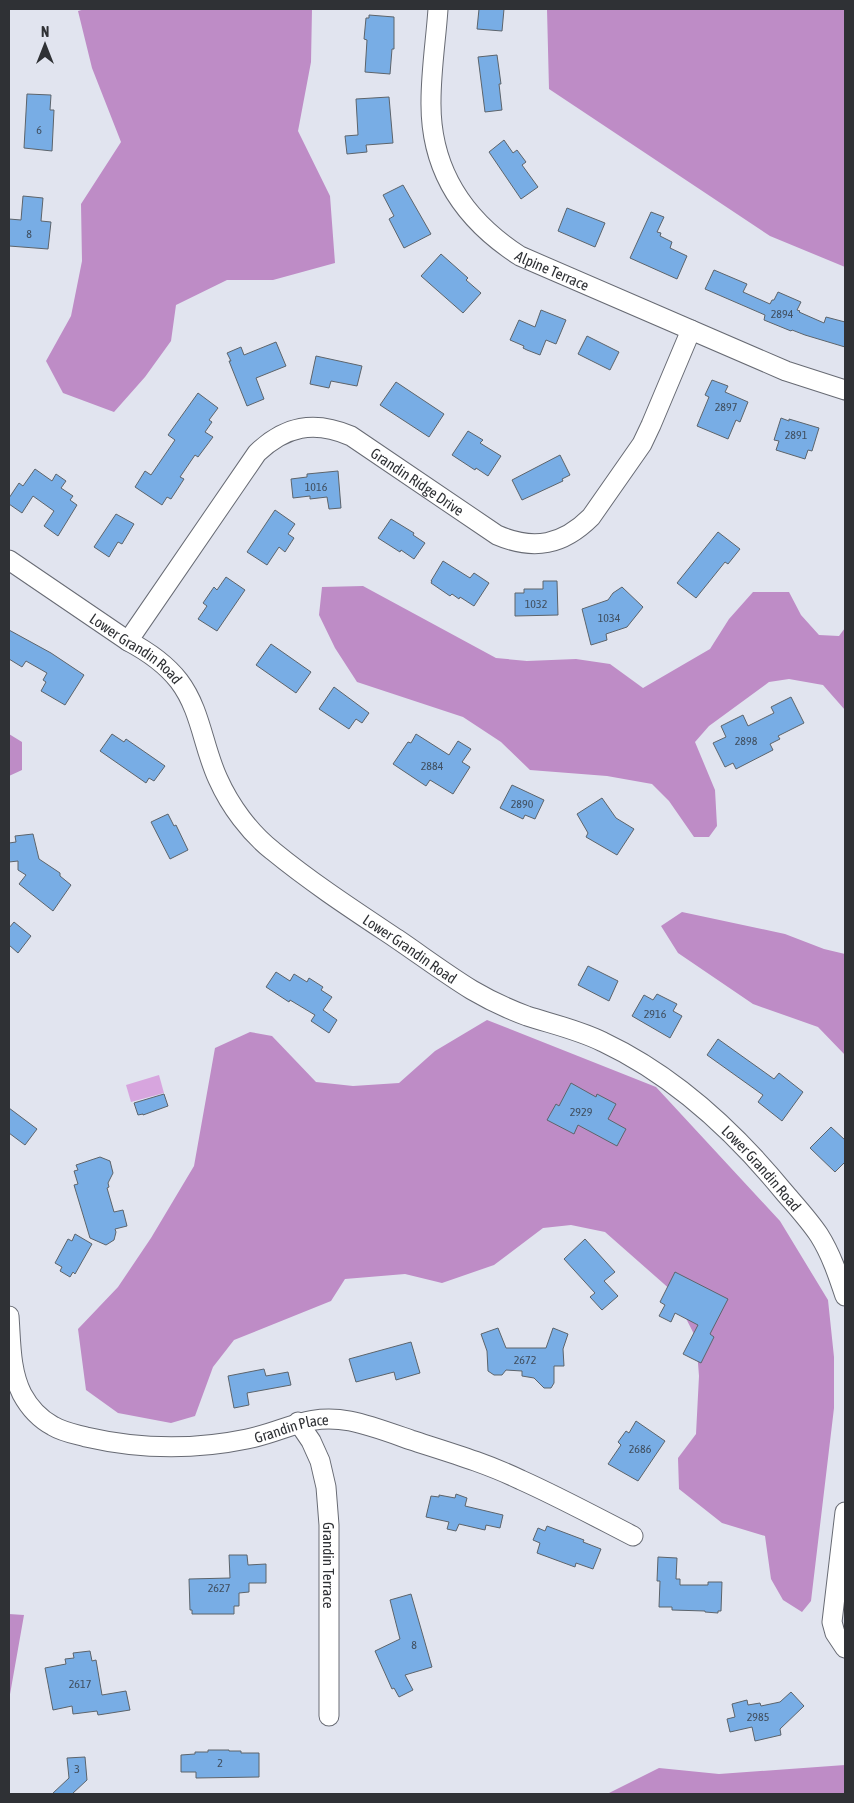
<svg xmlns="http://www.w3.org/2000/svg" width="854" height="1803" font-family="'Asap Condensed',sans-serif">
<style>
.green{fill:#d7a5de}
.forest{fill:#be8cc6}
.building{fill:#78ade5;stroke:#5d646b}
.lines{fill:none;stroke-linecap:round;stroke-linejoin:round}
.minor-casing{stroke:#686b74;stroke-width:21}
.minor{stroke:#fff;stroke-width:19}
.labels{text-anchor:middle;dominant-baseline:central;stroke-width:4.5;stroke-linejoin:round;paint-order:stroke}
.number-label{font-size:12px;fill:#415061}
.street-label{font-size:15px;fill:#2f3135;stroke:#e1e4ef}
</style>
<rect width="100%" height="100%" fill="#e1e4ef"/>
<path class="green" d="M159,1075L164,1093L131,1102L126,1085Z"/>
<path class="forest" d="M85,9H312L311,62L298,131L330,196L335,263L273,280H227L176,305L171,341L145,377L114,412L63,393L46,361L71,316L82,261L81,204L121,142L92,68L78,11Z
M547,9H845V267L770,236L549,89Z
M363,586L496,658L527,661L576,659L610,664L643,688L710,649L729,619L753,592H789L801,615L819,635L839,636L845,628V710L823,685L789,679L769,682L709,726L695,742L715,790L717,826L709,837H694L669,801L652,784L607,776L530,770L501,742L463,717L357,682L335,648L319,615L322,587Z
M9,734L22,742V770L9,776Z
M682,912L785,934L824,949L845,954V1055L818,1027L753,1004L678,953L661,926Z
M487,1020L656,1087L780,1221L828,1300L834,1357V1408L811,1601L802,1612L783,1600L771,1579L765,1536L722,1523L679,1489L678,1458L696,1434L699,1376L696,1338L672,1291L605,1232L571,1225L543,1228L494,1265L442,1283L405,1274L345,1279L331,1301L234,1340L213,1367L195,1416L171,1423L118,1413L86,1390L78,1329L118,1287L151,1238L194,1166L215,1048L250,1032L272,1036L316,1082L353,1086L399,1083L435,1051Z
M9,1614L24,1615L9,1700Z
M845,1765V1794H607L659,1768L719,1774Z"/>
<path class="building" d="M479,9H504L502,31L477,29Z
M369,15L394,17V49H392L390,74L365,72L367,40L364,39L366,18H369Z
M497,55L501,84H499L502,110L485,112L478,57Z
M27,94L51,95L50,110H54L52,151L24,148Z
M389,97L393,143L366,145L367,152L347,154L345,136L358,135L356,99Z
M504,140L513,153L517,150L526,162L522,165L538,187L521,199L489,152Z
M403,185L431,234L404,248L389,219L394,216L383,195Z
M23,196L43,198L41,221L51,222L48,249L9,246V219L21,220Z
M567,208L605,223L595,247L558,231Z
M651,212L664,217L657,232L661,233L660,236L672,242L670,248L687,256L677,279L630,258Z
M441,254L468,278L466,280L481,293L463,313L421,276Z
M714,270L747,284L743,292L770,304L772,300H774L778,292L801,302L797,310L800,311L799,312L824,323L826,317L845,322V347L805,335L792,330L791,331L764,320L765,315L705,289Z
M541,310L566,320L556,344L546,340L540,355L527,350L523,348L524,346L510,340L519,320L535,327Z
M587,336L619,352L610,370L578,354Z
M276,342L286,366L256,378L264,399L247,406L229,361H231L227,353L241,347L244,355Z
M316,356L362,366L357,386L331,381L329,388L310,384Z
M712,380L728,386L725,392L748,402L740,422L736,420L728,439L697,426L709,397L705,395Z
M396,382L444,414L429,437L380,405Z
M198,393L218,408L209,420L212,422L205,432L213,437L198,457L195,455L180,477L184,479L171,499L167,497L162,505L135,487L145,471L151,475L175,440L168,435Z
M781,418L789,421V419L819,428L812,451L808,450L805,459L776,450L779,441L774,440Z
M468,431L483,440L480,443L501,456L488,476L476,468L475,470L452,455Z
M560,455L570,475L562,479L563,481L522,500L512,480Z
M35,469L52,481L56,474L66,481L61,488L73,496L70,500L77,505L58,536L44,526L54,511L33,496L22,513L9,504V498L19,483L23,486Z
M338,471L341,508L329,509L327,497L310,499V496L293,498L291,479L307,477V474Z
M275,510L295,524L288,534L294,538L285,552L279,547L267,565L247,552Z
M116,514L134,524L122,544L118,542L109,557L94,547Z
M391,519L414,533L413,535L425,543L414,559L401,550L400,552L378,538Z
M718,532L740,549L728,564L725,562L696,598L677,583Z
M443,561L470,578L474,573L489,583L474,606L460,597L459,599L452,594L450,596L431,583L432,581H431Z
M226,577L245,590L217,631L198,619L207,606L203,603L214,587L217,590Z
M543,581H557L558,615L515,616V593H524V589H543Z
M622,587L643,607L627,627L606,634L607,640L591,645L582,609L608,600L613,593Z
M9,630L51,653L84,675L65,705L41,691L46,682L43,680L47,673L26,661L22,667L9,659Z
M271,644L311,672L296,693L256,665Z
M334,687L369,713L362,723L356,719L349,729L319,709Z
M791,697L804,723L778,736L780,739L770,744L773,750L736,769L733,763L725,767L713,743L726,737L721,726L743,715L748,726L774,713L771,707Z
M112,734L124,742L126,739L165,766L154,781L149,778L146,783L100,751Z
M416,734L449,755L458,741L471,749L462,762L470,767L453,794L430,780L426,786L393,764L408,742L411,743Z
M512,785L544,800L535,819L525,815L523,819L500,808Z
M602,798L616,818L634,829L617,855L586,837L588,833L577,814Z
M168,814L174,826L176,825L188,850L170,859L151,822Z
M33,834L39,859L60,873V876L71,885L53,911L19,884L26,875L18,870V861L9,862V843L16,842L15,836Z
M14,922L31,936L18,953L9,945V928Z
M588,966L618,981L609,1001L578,985Z
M276,972L290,981L294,974L307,982L309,978L323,987L321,990L332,997L323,1010L337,1020L329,1033L311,1021L315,1015L290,1000L289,1002L266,987Z
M657,994L677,1004L673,1011L682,1016L670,1038L632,1016L644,995L653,1000Z
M718,1039L774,1079L779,1073L803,1092L782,1121L758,1102L763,1095L707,1055Z
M571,1083L596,1097L597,1094L616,1104L608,1119L626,1129L617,1146L578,1125L574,1134L547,1120L556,1104L559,1106Z
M164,1094L168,1106L143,1115V1114L138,1115L134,1103Z
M9,1108L37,1129L25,1145L9,1133Z
M831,1127L845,1140V1162L835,1172L810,1148Z
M100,1157L110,1161L113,1173L108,1183L109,1187L107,1188L114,1212L123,1210L127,1226L115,1229L116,1232L114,1240L106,1245L90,1238L74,1185L78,1184L74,1171L78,1170L76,1165Z
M75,1234L92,1244L75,1274L73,1272L70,1277L60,1271L62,1267L55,1263L68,1239L72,1241Z
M585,1239L615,1272L604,1281L618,1296L602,1310L590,1297L595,1293L564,1259Z
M675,1272L728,1299L710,1334L714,1337L701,1363L683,1354L698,1325L675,1313L671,1322L659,1316L665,1305L660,1302Z
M498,1328L506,1348H546L553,1328L568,1334L563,1349L564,1366H554V1383L551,1388H544L534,1378L522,1376V1371L506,1370L502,1375H494L488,1371L487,1351L481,1334Z
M411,1342L420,1373L396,1380L394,1372L356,1382L349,1359Z
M264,1369L266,1376L288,1372L291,1385L247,1393L249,1405L234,1408L228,1376Z
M636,1421L665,1441L638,1481L608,1464L621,1445L618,1442L626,1431L629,1433Z
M456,1494L467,1498L465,1506L503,1515L500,1528L486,1525L485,1530L459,1524L456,1531L447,1529L449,1522L426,1517L431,1496L439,1497V1495L455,1498Z
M547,1526L584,1540L583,1542L601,1549L593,1569L576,1563L575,1567L537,1553L540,1543L533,1540L538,1528L545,1531Z
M229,1555H247L248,1565L266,1564V1583H249V1592L239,1593V1606H234V1614H192V1610H190L189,1579L230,1578Z
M658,1557L677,1558L676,1579H680V1585H708V1582H722L721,1611H718V1613L705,1612V1611L672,1610V1607H659L660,1581H657Z
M411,1594L432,1667L405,1675L413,1690L399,1697L394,1688L392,1689L375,1651L400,1639L390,1600Z
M90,1651L92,1661L96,1660L102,1695L126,1691L130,1710L98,1715L97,1711L73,1714L72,1706L53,1710L45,1668L66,1664L65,1659L74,1658L73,1653Z
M791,1692L804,1706L780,1729L781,1735L755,1741L752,1727L730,1732L727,1719L735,1717L732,1704L747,1700L748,1705L760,1703L761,1706L780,1702Z
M208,1750H229V1751H241V1753H259V1777L196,1778V1772H181V1755L195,1754V1752H208Z
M85,1757L87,1780L72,1794H52L69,1778L67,1758Z"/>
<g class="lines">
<g class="minor-casing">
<g id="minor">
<path id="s1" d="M438,9C436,39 431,70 431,101C430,170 464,220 520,256L786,371L845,390"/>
<path id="s2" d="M9,560L128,641C147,651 165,663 179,681C201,710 203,747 218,779C230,806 250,833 273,851C312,883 355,911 397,939C422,956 446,974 472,990C489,1000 508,1009 527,1016C552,1024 579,1030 603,1042C675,1076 734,1131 784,1192C796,1206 809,1220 819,1235C831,1254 838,1275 845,1296"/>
<path id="s3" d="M128,641L257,453C285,426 314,420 351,436L497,535C534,551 563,545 591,517L642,444L651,425L691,330"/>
<path id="s4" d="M9,1316C11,1342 10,1370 22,1394C29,1407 40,1419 53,1426C63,1432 75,1434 86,1437C138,1449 194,1450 247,1439C287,1431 306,1413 350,1421C370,1425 391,1433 411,1440C448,1452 486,1463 521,1480C559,1497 596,1517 633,1536"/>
<path id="s5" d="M298,1422L311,1441L320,1461L326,1487L329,1525V1716"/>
<path d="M845,1512L832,1622L835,1633L845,1648"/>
</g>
</g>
<use href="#minor" class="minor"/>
</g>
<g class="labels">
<g class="number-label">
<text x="39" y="130">6</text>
<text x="29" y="234">8</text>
<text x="782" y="314">2894</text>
<text x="726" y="407">2897</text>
<text x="796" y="435">2891</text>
<text x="316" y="487">1016</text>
<text x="536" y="604">1032</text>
<text x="609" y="618">1034</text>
<text x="746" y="741">2898</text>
<text x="432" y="766">2884</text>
<text x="522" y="804">2890</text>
<text x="655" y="1014">2916</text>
<text x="581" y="1112">2929</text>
<text x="525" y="1360">2672</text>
<text x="640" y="1449">2686</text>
<text x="219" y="1588">2627</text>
<text x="414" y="1645">8</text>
<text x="80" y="1684">2617</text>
<text x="758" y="1717">2985</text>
<text x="220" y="1763">2</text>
<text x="77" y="1769">3</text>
</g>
<g class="street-label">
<text stroke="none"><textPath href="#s1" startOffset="315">Alpine Terrace</textPath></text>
<text stroke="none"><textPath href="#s3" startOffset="411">Grandin Ridge Drive</textPath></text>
<text stroke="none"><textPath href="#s2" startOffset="155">Lower Grandin Road</textPath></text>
<text stroke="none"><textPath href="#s2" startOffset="575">Lower Grandin Road</textPath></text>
<text stroke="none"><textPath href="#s2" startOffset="995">Lower Grandin Road</textPath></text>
<text stroke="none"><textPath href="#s4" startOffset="368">Grandin Place</textPath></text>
<text stroke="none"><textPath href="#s5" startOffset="150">Grandin Terrace</textPath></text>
</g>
</g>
<rect width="854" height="1803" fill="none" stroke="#2f3135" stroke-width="20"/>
<g transform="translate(45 45)" stroke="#e1e4ef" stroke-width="4" paint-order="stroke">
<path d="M0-4L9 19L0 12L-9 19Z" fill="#2f3135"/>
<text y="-8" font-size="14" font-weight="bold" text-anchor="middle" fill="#2f3135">N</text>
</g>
</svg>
